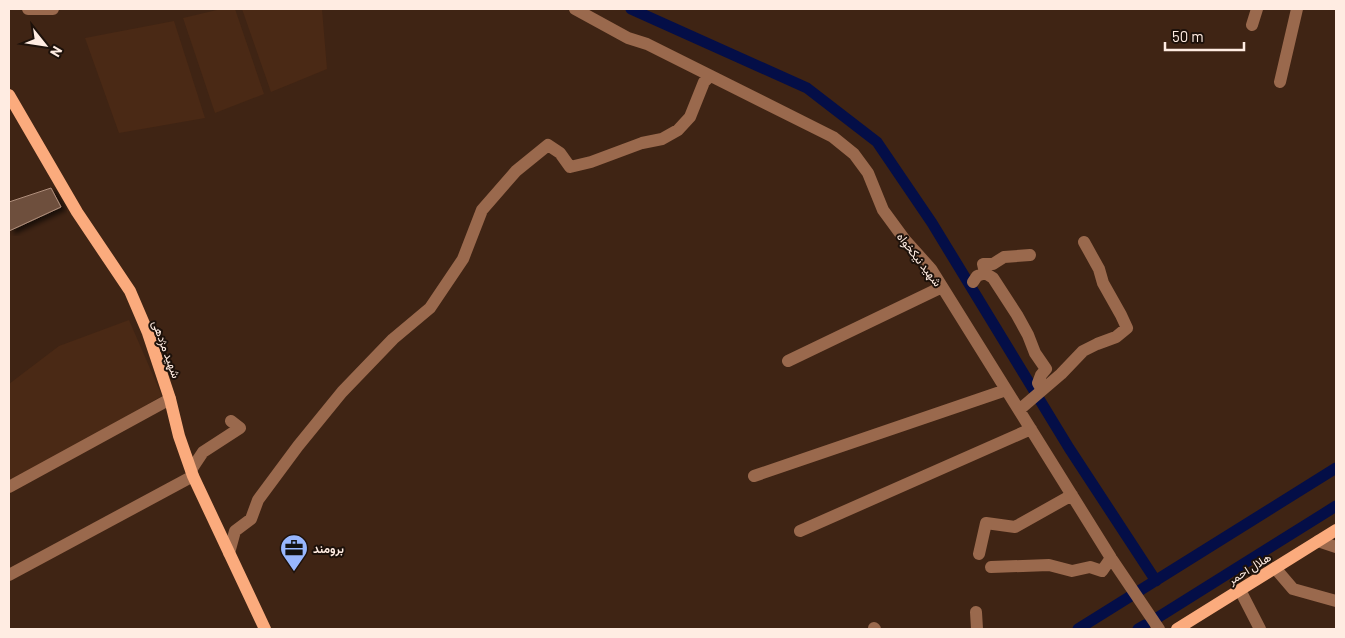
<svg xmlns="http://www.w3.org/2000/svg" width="1345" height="638" font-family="Barlow,Vazirmatn,sans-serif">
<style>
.built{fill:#4a2915}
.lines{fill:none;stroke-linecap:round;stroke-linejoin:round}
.canal{stroke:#040e47;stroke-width:11}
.building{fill:#6e4f3e;stroke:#b08f7c;filter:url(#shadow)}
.minor{stroke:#9a694d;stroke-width:12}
.major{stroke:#fbab7d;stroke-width:12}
.labels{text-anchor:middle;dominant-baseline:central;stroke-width:4;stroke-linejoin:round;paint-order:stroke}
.street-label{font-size:12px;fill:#ffece2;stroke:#1d110a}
.poi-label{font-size:12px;font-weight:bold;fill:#ffece2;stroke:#1d110a;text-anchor:start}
</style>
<defs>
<filter id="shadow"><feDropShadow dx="5" dy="3" stdDeviation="2.5" flood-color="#0009"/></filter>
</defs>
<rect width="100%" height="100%" fill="#3f2414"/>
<path class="built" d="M221,9H235L264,94L215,113L183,18Z
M242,9H322L327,69L271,92Z
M174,21L205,118L119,133L85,38Z
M129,320L162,396L9,483V384L59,346Z"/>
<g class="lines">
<path class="canal" d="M631,9L807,88L877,142L932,223L1069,448L1156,581
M1157,618L1336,506
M1078,629L1336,468
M1138,629L1145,625"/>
</g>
<path class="building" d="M51,188L61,207L9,231V202Z"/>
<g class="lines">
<path class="minor" d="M28,9H53
M575,9L628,38L647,44L833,137L854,154L868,173L883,210L905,240L931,269L1111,558L1159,629
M1252,25L1257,9
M1280,82L1297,9
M985,273L993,278L1017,315L1028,335L1035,353L1046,369L1041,375L1038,383L1042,390
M973,282L977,276L985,273L983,264H993L1004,257L1030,255
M788,361L942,287
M1019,410L1061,374L1083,351L1097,344L1116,337L1127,328L1121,315L1103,283L1099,269L1084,242
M191,470L203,452L240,428L231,421
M754,476L1006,390
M9,487L170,399
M800,531L1031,429
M1318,541L1336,547
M229,553L235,531L251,519L258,500L298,446L342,392L393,339L430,308L463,259L482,210L516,171L548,145L560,153L570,167L591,162L642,143L662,139L678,130L690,117L704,82L710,76
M979,554L986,523L1015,527L1072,495
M991,567L1049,565L1072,571L1090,567L1102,571L1111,558
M1275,568L1293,589L1336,601
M9,575L193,476
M1240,590L1260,629
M976,612L977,629
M874,628L875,629"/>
<path class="major" d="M9,95L77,212L130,291L148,333L170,399L179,436L193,476L265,629
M1177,629L1336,530"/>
</g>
<defs>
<g id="office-pin" transform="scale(1.4375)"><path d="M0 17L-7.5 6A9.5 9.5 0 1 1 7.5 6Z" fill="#97b6fd" stroke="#1d110a"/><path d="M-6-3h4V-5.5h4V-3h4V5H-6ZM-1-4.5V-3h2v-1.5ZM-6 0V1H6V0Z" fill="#111"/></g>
</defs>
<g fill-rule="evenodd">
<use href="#office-pin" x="294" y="548"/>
</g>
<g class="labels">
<g class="street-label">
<text transform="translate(920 259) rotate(52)">شهید نیکخواه</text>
<text transform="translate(167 349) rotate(70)">شهید مژدهی</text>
<text transform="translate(1249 568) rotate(-32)">هلال احمر</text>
</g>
<g class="poi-label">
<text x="313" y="548">برومند</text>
</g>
</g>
<rect width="1345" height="638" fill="none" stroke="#ffece2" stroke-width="20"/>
<g transform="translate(45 45) rotate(120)" stroke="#1d110a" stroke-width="4" paint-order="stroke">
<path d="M0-4L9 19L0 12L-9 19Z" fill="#ffece2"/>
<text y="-8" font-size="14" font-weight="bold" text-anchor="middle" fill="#ffece2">N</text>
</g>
<path d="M1165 42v8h79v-8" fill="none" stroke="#ffece2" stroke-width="2.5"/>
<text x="1172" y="42" font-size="15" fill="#ffece2" stroke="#1d110a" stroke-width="4" paint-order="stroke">50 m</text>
</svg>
